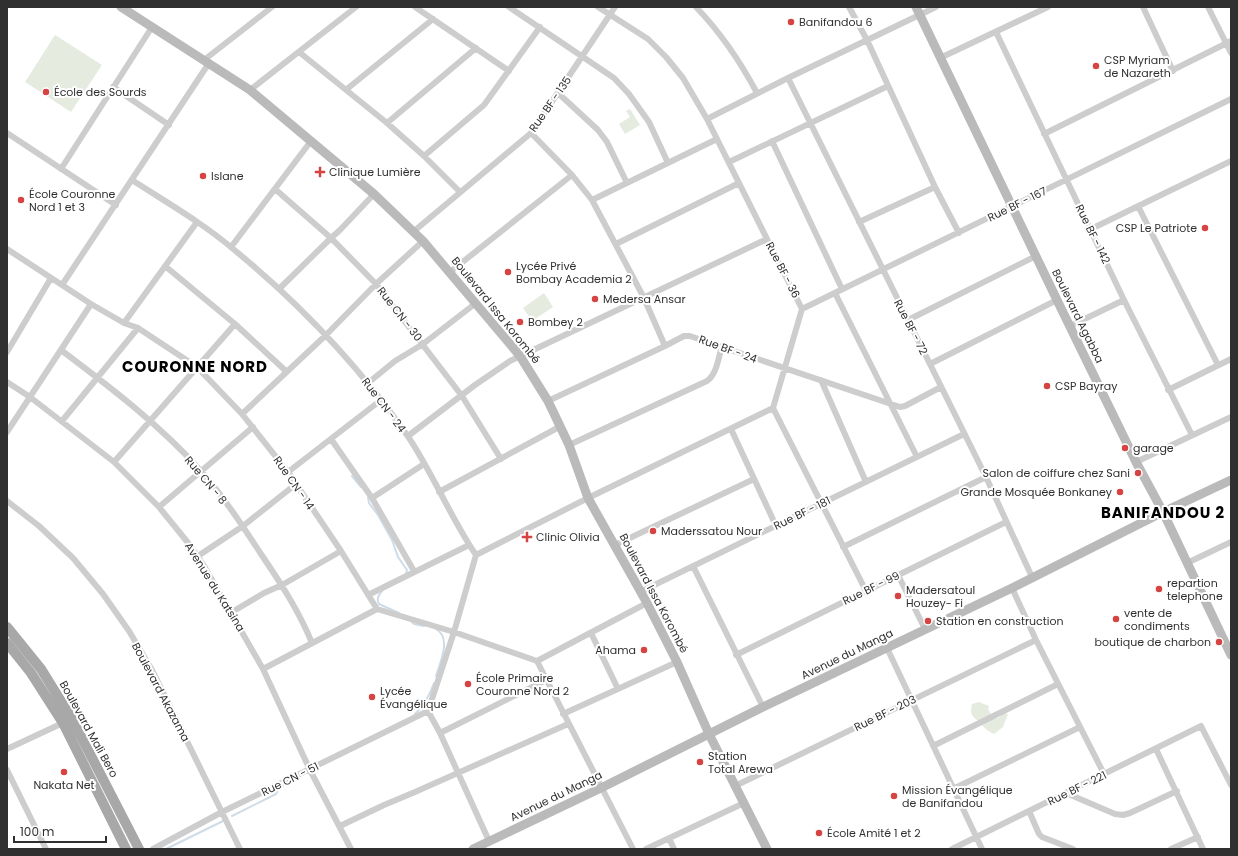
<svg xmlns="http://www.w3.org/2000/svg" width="1238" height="856" font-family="Poppins,sans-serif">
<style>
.green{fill:#e5ebdf}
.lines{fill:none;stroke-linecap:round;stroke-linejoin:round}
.stream{stroke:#cddce9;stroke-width:2}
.street{stroke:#cdcdcd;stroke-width:6}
.secondary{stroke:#bababa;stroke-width:9}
.primary{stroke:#a8a8a8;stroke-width:10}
.poi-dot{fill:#d54343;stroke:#fff;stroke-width:1.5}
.labels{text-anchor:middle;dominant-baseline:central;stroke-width:4;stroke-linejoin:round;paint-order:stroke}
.poi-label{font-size:11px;fill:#303030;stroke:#fff;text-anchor:start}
.street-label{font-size:11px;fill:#303030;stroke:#fff}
.district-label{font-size:15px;font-weight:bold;letter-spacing:1px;fill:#000;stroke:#fff}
</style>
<rect width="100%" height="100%" fill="#fff"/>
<path class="green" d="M55,35L102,65L71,112L25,82Z
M630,109L640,125L625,134L619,124L630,117L626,111Z
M544,293L553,307L532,321L523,308Z
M979,702L989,706L988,709L991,714V719L999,718L1001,712L1008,714L1003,727L994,734C987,731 984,727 978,721C971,715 970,714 972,704Z"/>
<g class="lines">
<path class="stream" d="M352,476L361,487
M368,497L369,503L378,515L392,540L398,557L407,570L406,574
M383,590C379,594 376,599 379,604L399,613
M412,622L414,624L424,626
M436,676C440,663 452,638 436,629
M415,714C424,706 430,694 434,683
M232,816L276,794L280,787L284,785
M166,849L223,821"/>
<path class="street" d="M415,7L509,71
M509,7L614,78L629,94L649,122L668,163
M598,7L648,39L666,57L683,78L707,119L802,309L773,408L866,591
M696,7C721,33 740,61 757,93
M849,7L867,40L935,187L959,233
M1143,7L1173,71
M1208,7L1231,53
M996,32L1124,300L1192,435
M299,52L387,123L424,156L460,192
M940,58L1048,7
M204,60L272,7
M788,78L986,477L1032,577
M113,87L169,125
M347,89L433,19
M250,90L356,7
M558,93L598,130L607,142L627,183
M707,119L788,78L936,7
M387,123L476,48
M7,133L116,205
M531,133L572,175L592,200L644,298L665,346L684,336H690L722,347L900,407L905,406L941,387
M1044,134L1231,41
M772,141L842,289
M424,156L484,105L540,27
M729,162L888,86
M61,169L152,27
M132,180C166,202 201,222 232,248C298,302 358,365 407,435C433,473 450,517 476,555L454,632L428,711
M275,189L331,238L376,284L462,396L501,459
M592,200L717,139
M1138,206L1218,365
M859,222L935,187
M1091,229L1231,161
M413,232L531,133L615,7
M616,244L739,183
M231,247L311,141
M7,249L91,304L124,323L138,328L197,367L242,414L288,472L341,551L377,609
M165,266L235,324L287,372
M450,272L572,175
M62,285L209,63
M279,289L331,238L340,230L374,194
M835,293L917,457
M802,309L1231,99
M908,320L1036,256
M124,323L197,222
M1070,326L1124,300
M61,350C110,387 160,425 201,471C223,496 242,525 261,554C280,582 299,611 312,643
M7,352L51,278
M930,364L1057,300
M821,380L866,482
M7,382L30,397L114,462L159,507L189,544L204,566L263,669L310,770L351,849
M368,383L395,361L423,344L476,303
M1168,390L1231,359
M548,401L665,346
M242,414L326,335L376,284L423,241
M62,421L138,328
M731,429L776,526
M7,432L91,304
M408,436L475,385L510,361L767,239
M331,439L372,498L414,571
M569,445L707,381C717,374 718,358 722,347
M114,462L235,324
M1136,462L1231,417
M288,472L381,400
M439,492L561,426
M372,498L424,464
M7,501L39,526L73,558L103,594L129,631L152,670L240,849
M159,507L253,427
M615,545L754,479
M843,547L986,477
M476,555L588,498L773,408
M198,556L243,526L296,484
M1187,563L1231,542
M693,566L763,707
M898,575L925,629
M1012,588L1036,640L1104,774
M640,592L964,434
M368,595L469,545
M377,609L454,632L537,661
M232,612L264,593L282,585L341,551
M591,633L618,689
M887,648L982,849
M736,655L1006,522
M537,661L633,849
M537,661L647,603
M263,669L377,609
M428,711L440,733L489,841
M563,714L677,662
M440,733L546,680
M933,746L1058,684
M7,749L65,722
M1156,749L1203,849
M7,770L46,849
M735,786L1036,640
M953,789L1080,727
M1066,793L1115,814L1123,815L1130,813L1177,791
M1029,811L1039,834L1042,837L1073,849
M340,826L384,805L415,792L568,724
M669,838L674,849
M153,849L222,812L428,711
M646,849L744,803
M952,849L1201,726L1231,785
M1171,849L1198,837"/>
<path class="secondary" d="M121,7L250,90L374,194L423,241L520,356L548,401L569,445L588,498L647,603L677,662L709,734L767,849
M916,7L1057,300L1136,462L1163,512L1231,655
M473,849L601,788L763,707L1012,588L1163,512L1231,480"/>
<path class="primary" d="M7,627L41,669L72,719L139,849
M7,643L31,673L63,723L126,849"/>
</g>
<g class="poi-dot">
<circle cx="791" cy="22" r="4"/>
<circle cx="1096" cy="66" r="4"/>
<circle cx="46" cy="92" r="4"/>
<path d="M318 166h4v4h4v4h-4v4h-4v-4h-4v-4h4z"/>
<circle cx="203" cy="176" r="4"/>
<circle cx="21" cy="200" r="4"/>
<circle cx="1205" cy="228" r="4"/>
<circle cx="508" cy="272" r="4"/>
<circle cx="595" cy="299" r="4"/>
<circle cx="520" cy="322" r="4"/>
<circle cx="1047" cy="386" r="4"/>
<circle cx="1125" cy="448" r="4"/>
<circle cx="1138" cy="473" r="4"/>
<circle cx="1120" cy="492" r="4"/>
<circle cx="653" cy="531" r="4"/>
<path d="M525 531h4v4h4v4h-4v4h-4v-4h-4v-4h4z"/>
<circle cx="1159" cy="589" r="4"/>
<circle cx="898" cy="596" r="4"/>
<circle cx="1116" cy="619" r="4"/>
<circle cx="928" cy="621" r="4"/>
<circle cx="1219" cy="642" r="4"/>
<circle cx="644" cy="650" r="4"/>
<circle cx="468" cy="684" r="4"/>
<circle cx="372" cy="697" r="4"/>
<circle cx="700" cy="762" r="4"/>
<circle cx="64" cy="772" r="4"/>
<circle cx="894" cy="796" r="4"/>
<circle cx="819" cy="833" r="4"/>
</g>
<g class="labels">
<g class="poi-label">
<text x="799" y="22">Banifandou 6</text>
<text x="1104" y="60">CSP Myriam<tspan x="1104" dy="13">de Nazareth</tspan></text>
<text x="54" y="92">École des Sourds</text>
<text x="329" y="172">Clinique Lumière</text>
<text x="211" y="176">Islane</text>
<text x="29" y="194">École Couronne<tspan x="29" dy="13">Nord 1 et 3</tspan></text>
<text x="1197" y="228" text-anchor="end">CSP Le Patriote</text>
<text x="516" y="266">Lycée Privé<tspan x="516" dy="13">Bombay Academia 2</tspan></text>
<text x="603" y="299">Medersa Ansar</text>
<text x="528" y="322">Bombey 2</text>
<text x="1055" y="386">CSP Bayray</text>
<text x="1133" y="448">garage</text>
<text x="1130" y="473" text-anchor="end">Salon de coiffure chez Sani</text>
<text x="1112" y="492" text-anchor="end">Grande Mosquée Bonkaney</text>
<text x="661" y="531">Maderssatou Nour</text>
<text x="536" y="537">Clinic Olivia</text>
<text x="1167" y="583">repartion<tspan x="1167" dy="13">telephone</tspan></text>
<text x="906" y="590">Madersatoul<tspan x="906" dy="13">Houzey- Fi</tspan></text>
<text x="1124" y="613">vente de<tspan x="1124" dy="13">condiments</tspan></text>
<text x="936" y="621">Station en construction</text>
<text x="1211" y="642" text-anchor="end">boutique de charbon</text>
<text x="636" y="650" text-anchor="end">Ahama</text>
<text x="476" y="678">École Primaire<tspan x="476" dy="13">Couronne Nord 2</tspan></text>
<text x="380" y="691">Lycée<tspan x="380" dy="13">Évangélique</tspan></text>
<text x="708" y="756">Station<tspan x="708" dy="13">Total Arewa</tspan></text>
<text x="64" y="785" text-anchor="middle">Nakata Net</text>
<text x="902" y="790">Mission Évangélique<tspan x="902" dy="13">de Banifandou</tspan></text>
<text x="827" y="833">École Amité 1 et 2</text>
</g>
<g class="street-label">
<text transform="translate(550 104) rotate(-55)">Rue BF - 135</text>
<text transform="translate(1017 204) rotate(-26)">Rue BF - 167</text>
<text transform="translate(1093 234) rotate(64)">Rue BF - 142</text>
<text transform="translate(783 270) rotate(63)">Rue BF - 36</text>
<text transform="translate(496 310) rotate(51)">Boulevard Issa Korombé</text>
<text transform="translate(400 314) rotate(52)">Rue CN - 30</text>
<text transform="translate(1078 316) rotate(64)">Boulevard Agabba</text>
<text transform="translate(911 327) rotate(63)">Rue BF - 72</text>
<text transform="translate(728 349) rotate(20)">Rue BF - 24</text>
<text transform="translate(384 405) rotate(53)">Rue CN - 24</text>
<text transform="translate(206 480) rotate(50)">Rue CN - 8</text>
<text transform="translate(294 483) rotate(55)">Rue CN - 14</text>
<text transform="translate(802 513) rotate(-26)">Rue BF - 181</text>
<text transform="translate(215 587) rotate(58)">Avenue du Katsina</text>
<text transform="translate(871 588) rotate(-26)">Rue BF - 99</text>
<text transform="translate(654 593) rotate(62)">Boulevard Issa Korombé</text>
<text transform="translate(847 654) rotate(-26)">Avenue du Manga</text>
<text transform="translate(161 692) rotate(62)">Boulevard Akazama</text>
<text transform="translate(885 713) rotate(-26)">Rue BF - 203</text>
<text transform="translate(89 729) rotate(61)">Boulevard Mali Bero</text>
<text transform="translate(290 779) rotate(-26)">Rue CN - 51</text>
<text transform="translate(1077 788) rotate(-26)">Rue BF - 221</text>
<text transform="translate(556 796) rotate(-26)">Avenue du Manga</text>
</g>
<g class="district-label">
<text x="195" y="366">COURONNE NORD</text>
<text x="1163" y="512">BANIFANDOU 2</text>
</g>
</g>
<rect width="1238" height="856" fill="none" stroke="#303030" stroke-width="16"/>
<path d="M14 836v6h92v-6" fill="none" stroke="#303030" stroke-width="2"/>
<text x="20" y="836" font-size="12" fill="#303030" stroke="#ffffff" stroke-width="3" paint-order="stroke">100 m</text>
</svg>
